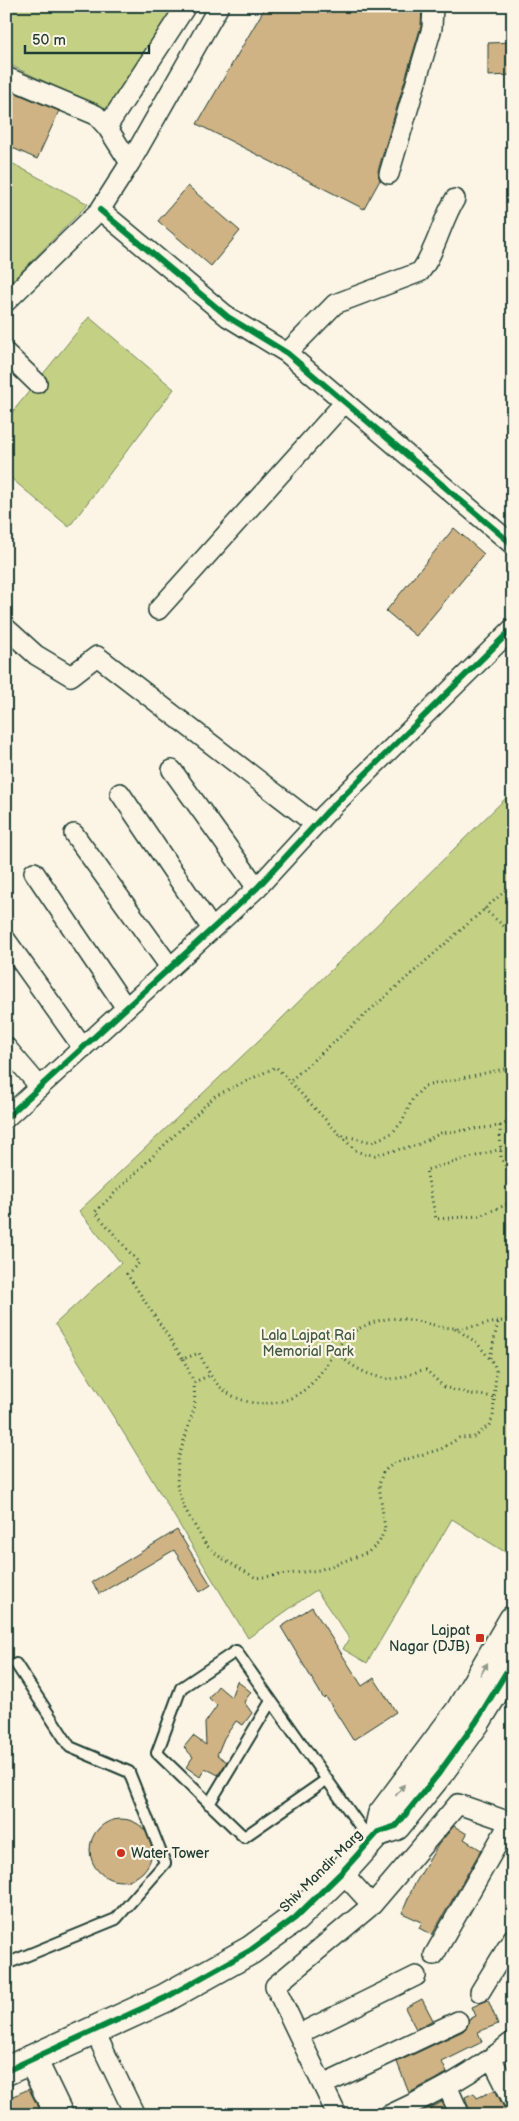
<svg xmlns="http://www.w3.org/2000/svg" width="519" height="2121" font-family="'Balsamiq Sans',sans-serif">
<style>
.green{fill:#c4d185;stroke:#72875c}
.building{fill:#cfb384;stroke:#1f3d34}
.lines{fill:none;stroke-linecap:round;stroke-linejoin:round}
.lane-casing{stroke:#1f3d34;stroke-width:14}
.street-casing{stroke:#1f3d34;stroke-width:22}
.secondary-casing{stroke:#1f3d34;stroke-width:31}
.path{stroke:#1f3d34;stroke-width:3;stroke-dasharray:1 4;stroke-linecap:butt}
.lane{stroke:#fcf5e5;stroke-width:10}
.street{stroke:#fcf5e5;stroke-width:19}
.secondary{stroke:#fcf5e5;stroke-width:28}
.cycleway-casing{stroke:#fcf5e5;stroke-width:9}
.cycleway{stroke:#00873e;stroke-width:6}
.oneway{fill:#8e998c}
.poi-dot{fill:#c8321e;stroke:#fcf5e5;stroke-width:2}
.labels{text-anchor:middle;dominant-baseline:central;stroke-width:4.5;stroke-linejoin:round;paint-order:stroke}
.park-label{font-size:14px;fill:#405b44;stroke:#fcf5e5}
.poi-label{font-size:14px;fill:#1f3d34;stroke:#fcf5e5;text-anchor:end}
.street-label{font-size:14px;fill:#1f3d34;stroke:#fcf5e5}
</style>
<rect width="100%" height="100%" fill="#fcf5e5"/>
<filter id="ink" filterUnits="userSpaceOnUse"><feTurbulence type="fractalNoise" baseFrequency=".02" numOctaves="2"/><feDisplacementMap in="SourceGraphic" scale="10" xChannelSelector="R" yChannelSelector="G"/><feConvolveMatrix kernelMatrix="1 2 1 2 8 2 1 2 1" color-interpolation-filters="sRGB"/></filter>
<g filter="url(#ink)">
<path class="green" d="M6,6H174L107,112L6,63Z
M6,160L88,204L6,287Z
M89,317L174,389L69,527L6,474V420Z
M513,791V1485L509,1491L513,1494V1557L452,1519L367,1663L343,1649L349,1638L316,1590L248,1638L128,1440L55,1324L121,1263L79,1211L277,1023Z"/>
<path class="building" d="M266,6H422L421,26L378,171L380,180L364,209L197,124Z
M513,42V75L488,76V43Z
M6,89L59,111L37,159L6,145Z
M188,186L240,231L211,266L158,221Z
M454,528L484,554L416,636L386,611Z
M177,1530L211,1585L200,1592L174,1550L99,1594L92,1582Z
M312,1607L362,1686L374,1678L396,1712L353,1740L326,1697L324,1699L281,1627Z
M237,1681L251,1692L244,1702L252,1713L243,1725L236,1721L224,1738L217,1755L227,1762L218,1775L205,1768L200,1777L186,1767L193,1757L184,1747L193,1736L206,1745L205,1723L217,1706L209,1698L218,1686L231,1697Z
M90 1850a31 31 0 1 1 62 0a31 31 0 1 1-62 0Z
M454,1826L467,1834L464,1839L481,1850L432,1935L419,1928L422,1922L402,1913L413,1887L438,1845Z
M422,1999L433,2020L416,2029L405,2008Z
M488,2000L498,2024L478,2032L482,2042L442,2062L447,2073L409,2093L397,2062L463,2031L467,2027L469,2019L476,2016L472,2007Z
M29,2089L42,2115H6V2099Z
M495,2090L503,2106L511,2115H471L465,2097L474,2093L477,2098Z
M442,2102L448,2115H419L418,2114Z"/>
<g class="lines">
<g class="lane-casing">
<path id="lane" d="M326,1780L244,1837L157,1753L181,1688L236,1651L369,1839
M209,1804L271,1701
M6,1964L116,1919L165,1863L129,1772L70,1747L16,1664"/>
</g>
<g class="street-casing">
<path id="street" d="M6,77L96,115L107,127L130,163
M107,127L186,6
M389,174L432,28L433,6
M100,210L228,317L287,353L513,545
M6,302L100,210L130,163L219,6
M6,353L37,383
M287,353L335,304L420,272C436,251 441,222 455,199
M158,610L345,402
M6,628L36,655L71,676L97,656L315,824
M172,770L257,888
M120,793L212,929
M74,834L170,967
M34,872L126,1008
M6,940L83,1048
M6,1047L40,1087
M6,1118L257,888L326,813L513,628
M342,1872L372,1905
M434,1955L510,1822
M480,1992L513,1938
M94,2030L135,2115
M299,2034L416,1976
M492,2059L513,2101
M323,2085L458,2021
M448,2088L460,2115
M337,2115L275,1986L372,1905L458,1804L513,1823
M389,2115C434,2094 475,2073 513,2041"/>
</g>
<g class="secondary-casing">
<path id="secondary" d="M380,1824L382,1815L460,1711L513,1620
M32,2059L59,2115
M6,2071L165,1998L251,1950L295,1918L342,1872L378,1832L396,1826L439,1773L476,1722L513,1661"/>
</g>
<path class="path" d="M484,909L513,934
M291,1080L513,884
M500,1126L513,1120
M341,1136L355,1150L364,1154L375,1155L417,1145L441,1133L500,1126L501,1158L513,1180
M501,1149L426,1170L436,1219L479,1216L513,1202
M498,1322C483,1324 467,1329 452,1328C427,1326 404,1313 378,1321C334,1334 338,1356 311,1384C286,1410 243,1410 218,1385C210,1377 205,1364 199,1353L183,1359L127,1274L139,1263L95,1212L215,1096L276,1067L340,1135L372,1142L392,1133L402,1122L413,1098L425,1086L513,1067
M335,1350C349,1367 377,1382 399,1378C408,1377 416,1370 426,1370L444,1387L470,1394L495,1397
M490,1358L498,1322L513,1318
M183,1359L194,1382L211,1375
M194,1382L195,1406L178,1459L177,1487L185,1509L206,1545L220,1557L256,1578L319,1570L367,1553L379,1543L385,1529L379,1485L383,1472L394,1463L441,1449L459,1438L475,1437L489,1425L493,1417L496,1371L494,1364L477,1343L455,1328"/>
<use href="#lane" class="lane"/>
<use href="#street" class="street"/>
<use href="#secondary" class="secondary"/>
<g class="cycleway-casing">
<path id="cycleway" d="M100,210L228,317L287,353L513,545
M6,1118L257,888L326,813L513,628
M6,2071L165,1998L251,1950L295,1918L342,1872L378,1832L396,1826L439,1773L476,1722L513,1661"/>
</g>
<use href="#cycleway" class="cycleway"/>
</g>
<defs><path id="oneway-solid" d="M-6-.8H1V-3.2L6.5 0L1 3.2V.8H-6Z" transform="scale(1.25)"/></defs>
<g class="oneway">
<use href="#oneway-solid" transform="translate(484 1669) rotate(-60)"/>
<use href="#oneway-solid" transform="translate(400 1790) rotate(-53)"/>
</g>
</g>
<g class="poi-dot">
<rect x="475" y="1633" width="10" height="10" rx="2.5"/>
<circle cx="121" cy="1853" r="5"/>
</g>
<g class="labels">
<g class="park-label">
<text x="308" y="1335">Lala Lajpat Rai<tspan x="308" dy="16">Memorial Park</tspan></text>
</g>
<g class="poi-label">
<text x="470" y="1630">Lajpat<tspan x="470" dy="16">Nagar (DJB)</tspan></text>
<text x="131" y="1853" text-anchor="start">Water Tower</text>
</g>
<g class="street-label">
<text transform="translate(321 1871) rotate(-45)">Shiv Mandir Marg</text>
</g>
</g>
<rect width="519" height="2121" fill="none" stroke="#fcf5e5" stroke-width="25"/>
<rect x="12" y="12" width="494" height="2096" fill="none" stroke="#1f3d34" stroke-width="2" filter="url(#ink)"/>
<path d="M25 45v8h124v-8" fill="none" stroke="#1f3d34" stroke-width="2.5"/>
<text x="32" y="45" font-size="15" fill="#1f3d34" stroke="#fcf5e5" stroke-width="4" paint-order="stroke">50 m</text>
</svg>
